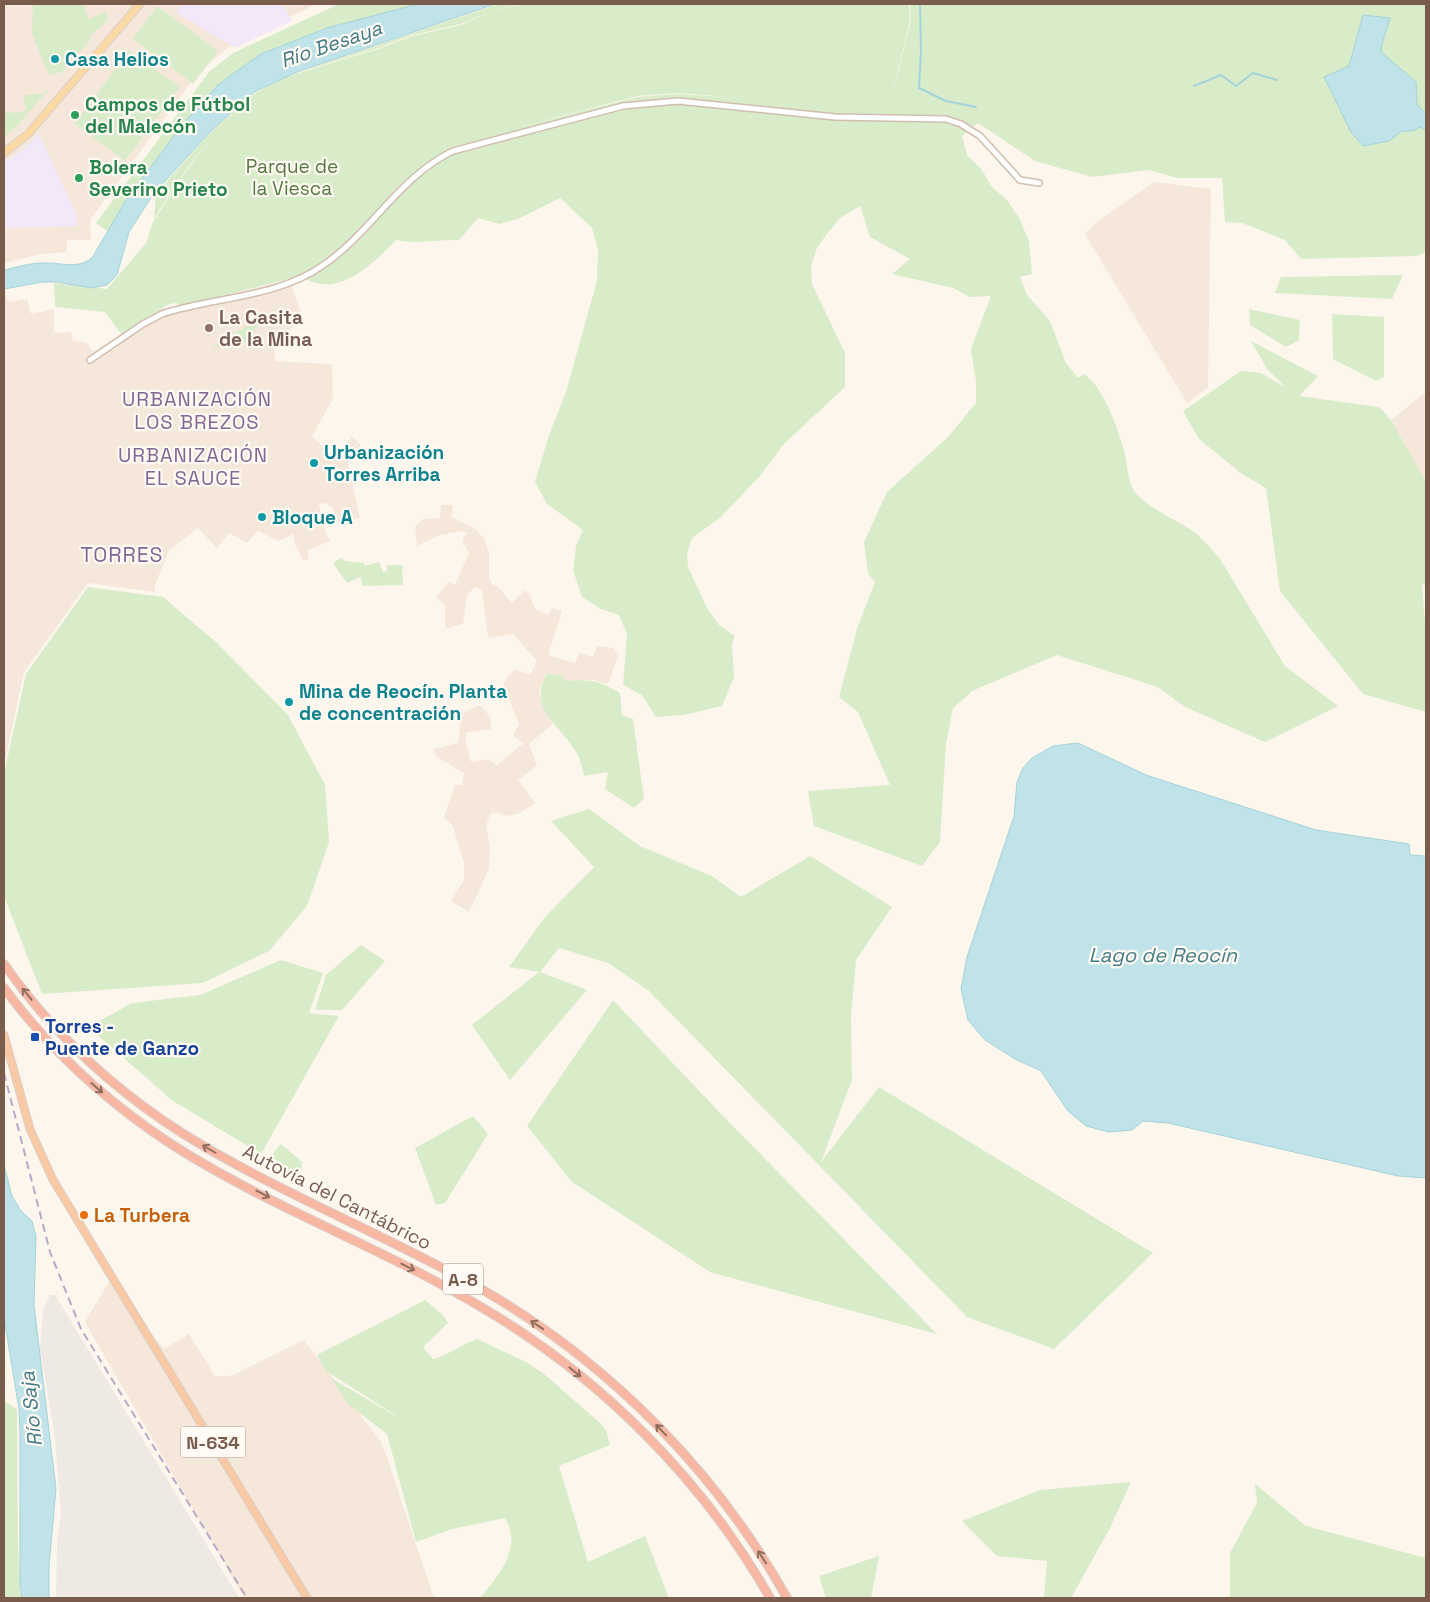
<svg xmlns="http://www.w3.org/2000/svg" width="1430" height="1602" font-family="'Space Grotesk',sans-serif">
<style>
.residential{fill:#f5e8da}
.industrial{fill:#efe9e4}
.education{fill:#f3e8fa}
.green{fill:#d8ecc9;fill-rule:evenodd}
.water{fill:#bfe3e8;stroke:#a5d3da}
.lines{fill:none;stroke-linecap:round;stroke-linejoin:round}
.stream{stroke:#a5d3da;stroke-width:2}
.tertiary-casing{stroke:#d1beb0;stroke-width:8}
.primary-casing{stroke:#dad1cd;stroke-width:9}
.trunk-casing{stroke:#dad1cd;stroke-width:9}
.motorway-casing{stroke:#dad1cd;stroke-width:10}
.tertiary{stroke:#fff;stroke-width:5}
.primary{stroke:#fbd9a5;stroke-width:7}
.trunk{stroke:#f9c8a4;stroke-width:7}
.motorway{stroke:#f7b7a3;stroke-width:8}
.rail{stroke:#b9a8c9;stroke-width:2;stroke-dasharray:8 5;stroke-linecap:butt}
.oneway{stroke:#936e5e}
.culture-dot{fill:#0f9aa8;stroke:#fffaf3;stroke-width:2}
.leisure-dot{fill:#2e9e5b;stroke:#fffaf3;stroke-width:2}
.education-dot{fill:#8d6e63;stroke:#fffaf3;stroke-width:2}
.transit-dot{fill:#1a4fb4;stroke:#fffaf3;stroke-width:2}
.food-dot{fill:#e8710a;stroke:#fffaf3;stroke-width:2}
.labels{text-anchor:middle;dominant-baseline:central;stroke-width:4.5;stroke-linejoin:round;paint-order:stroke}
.shield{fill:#fffaf3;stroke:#a28b7f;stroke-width:1}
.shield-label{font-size:18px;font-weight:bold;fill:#7a5c4d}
.culture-label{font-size:19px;font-weight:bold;fill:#0d838f;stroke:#fffaf3;text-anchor:start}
.leisure-label{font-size:19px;font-weight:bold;fill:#27864d;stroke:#fffaf3;text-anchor:start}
.park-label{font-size:19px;fill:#537a41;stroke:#fffaf3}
.education-label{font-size:19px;font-weight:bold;fill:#785e54;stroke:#fffaf3;text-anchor:start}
.transit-label{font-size:19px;font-weight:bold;fill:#164399;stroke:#fffaf3;text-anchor:start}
.street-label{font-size:19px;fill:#7a5c4d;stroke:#fffaf3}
.food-label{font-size:19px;font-weight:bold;fill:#c56008;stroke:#fffaf3;text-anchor:start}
.water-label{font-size:20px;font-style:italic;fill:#437c86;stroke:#fffaf3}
.neighbourhood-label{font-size:20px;letter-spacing:1px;fill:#846695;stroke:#fffaf3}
.quarter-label{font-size:21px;letter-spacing:1px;fill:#846695;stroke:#fffaf3}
</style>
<rect width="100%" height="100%" fill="#fdf6ec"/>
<path class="residential" d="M4,4H317L231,45L198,73L90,220L91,240H67V252L41,254L4,263Z
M1154,182L1211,189L1208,388L1187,403L1085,234L1094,224Z
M290,280L302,317L274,346L275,361L332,364L333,399L312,436L334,458L352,436L361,445L348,463L360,518L338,524L333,508L326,503L319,504L322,523L330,541L308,550V559L303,560L295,544L293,534L279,541L258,531L247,543L229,533L217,548L198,528L169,550L155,585V592L88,583L24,672L4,765V291L8,302L27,299L31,314L54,309V333L71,332L73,341L86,342L93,352L158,310Z
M1423,394L1426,397V483L1391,420Z
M441,505H453L451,517L476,529L485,540L489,554V578L492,584L499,588L512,603L525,590L530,595L535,609L548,615L552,608L562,611L548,655L575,663L579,653L593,657L597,646L613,648L618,656L608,684L593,680L563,681L547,674L541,684L539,693L553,724L529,744L537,765L518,780L535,803L520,813L509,816L493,812L489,817L486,826L490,847L489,869L469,912L451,901L464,880V863L453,826L444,817L455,785H462L464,773L437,757L434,749L458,743L462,713L478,706L482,707L490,717L491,729L466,733V744L471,762L488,759L497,765L524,743L513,736L519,724L503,684L514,669L530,675L537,661L513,634L488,638L482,590L475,587L467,595L463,624L445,629V605L436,598L448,582L455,585L469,553L462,541L468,533L462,531L440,535L417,546L415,526L423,519L440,518Z
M109,1282L164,1349L189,1334L215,1376H231L304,1340L382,1443L434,1598H244L85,1322Z"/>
<path class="industrial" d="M50,1295H55L239,1598H56L57,1544L61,1512L54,1430L40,1348L43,1310Z"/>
<path class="education" d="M182,4H283L292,21L235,48L176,12Z
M39,134L75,211L78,226L4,228V162L24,149Z"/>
<path class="green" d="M33,4H83L89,19L106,12L108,20L89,37L91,39L62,72L49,75L32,34Z
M339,4H418L279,46L246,64L183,124L126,200L108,232L96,223L209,72L233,53Z
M498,4H522L491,11L461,24L412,35L378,48L291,75Z
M526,4H909L910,20L888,111L911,20L910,4H1426V252L1416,256L1301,259L1285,240L1242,223L1225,222L1222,178H1177L1149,170L1092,177L1035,161L978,123L962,136L967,155L982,170L991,186L1007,200L1019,218L1029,241L1032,274L1020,277L1027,295L1050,321L1066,363L1078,378L1084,374C1102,385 1117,426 1123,447C1127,460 1127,475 1132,487C1141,506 1178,520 1194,532C1204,540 1212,549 1220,559L1285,666L1338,706L1265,742L1185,707L1158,687L1057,655L972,691L953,708L946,744L940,842L922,866L814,826L808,791L890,785L858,712L839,697L857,629L875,582L868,573L864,542L887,492L948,437L976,403V381L971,349L991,296L970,297L953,288L892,274L910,259L870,237L860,206L840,218L826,235L817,248L811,266L812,284L845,353V387L784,444L759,477L721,517L692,538L687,553L688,567L707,608L719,625L735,636L732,644L734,677L722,706L684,715L656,717L642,695L623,685L627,634L619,615L601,609L582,597L573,570L576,546L583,530L547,504L535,482L549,435L566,392L597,281L598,250L592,228L560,198L518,219L499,224L478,218L459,240C436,239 420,245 396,240C373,264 336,301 301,276L180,306L177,303L169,304L121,334L105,312L55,307L54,283L107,289L146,243L153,222L178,183L209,140L229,117L255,93L286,77L378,49L412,36L461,25L491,11ZM679,93L740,98L841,111L740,98L679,94L637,97L504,131L637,96Z
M157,6L218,51L193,84L133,39Z
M129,50L180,87L125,161L75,124Z
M49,89L17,126L4,137V113L23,112L26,110L23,95L41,94Z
M252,95C212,131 182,174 154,219L156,193L211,132Z
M1403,275L1392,299L1275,293L1281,277Z
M1249,309L1300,320L1299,340L1286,347L1250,325Z
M1332,314L1384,317V377L1376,381L1333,359Z
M273,315L275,319L258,326L245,342L211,348L235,332Z
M1251,341L1318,376L1299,396L1379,407L1391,420L1426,482V586L1422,584L1426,634V712L1363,694L1280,591L1266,488L1242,474L1199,439L1183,411L1241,371L1261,373L1285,387L1267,369Z
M341,558L345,561L364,563L365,566L379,562L383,572L387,571V565H402L403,585L362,586L361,577L347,583L333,563Z
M88,587L163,597L217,643L288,715L325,785L329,842L307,906L269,951L203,983L42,994L4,896V774L26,674Z
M547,674L564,676V681C586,679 601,680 620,693L622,715L633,719L644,799L634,808L605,789L608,772L584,776C582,767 580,758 575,750C559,725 527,707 547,674Z
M589,809L640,846L712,876L741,897L810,856L892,907L856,960L851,1015L852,1080L821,1162L879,1087L1153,1253L1054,1349L967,1317L649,991L608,963L559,948L540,972L587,990L510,1080L472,1025L539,972L509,967L545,917L594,867L551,821Z
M361,945L385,961L342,1010H315L326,975Z
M281,960L323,973L309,1013L339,1016L261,1154L173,1101L88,1027L132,1003L200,995Z
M613,1000L723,1116L937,1334L710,1272L572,1182L527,1126Z
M473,1116L488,1134L445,1203L436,1205L415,1148Z
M281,1144L302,1162L301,1180L271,1156Z
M425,1300L444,1316L448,1323L423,1347L433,1359C449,1355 461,1344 477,1339L526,1362L544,1374L599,1422L606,1430L610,1445L559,1466L588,1562L645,1536L669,1598H480C499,1575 523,1548 505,1518L452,1529L416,1542L387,1434L348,1404L331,1378L406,1422L326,1371L317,1355Z
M4,1401L17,1409L18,1545L21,1598H4Z
M1131,1482L1110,1528L1071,1598H1044L1047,1561L997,1556L962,1521L1040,1490Z
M1255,1484L1306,1526L1426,1558V1598H1230V1553L1257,1503Z
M879,1556L871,1598H826L819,1576Z"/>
<path class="water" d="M418,4H495L297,72L254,92L211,131L154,193L129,232L117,275L107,285L92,288L56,282H42L4,289V270C17,267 30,263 43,263C61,262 76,270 92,258L126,200L183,124L218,85L234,73L261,54L327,28Z
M1363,15L1390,18C1387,32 1382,38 1381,52L1416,82L1417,104L1426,114V131L1420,127L1413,131H1402L1389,141L1363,146L1351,132L1324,77L1349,66Z
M1078,743L1146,775L1316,830L1409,844L1410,855L1426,856V1178L1398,1176L1168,1123L1143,1121L1132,1130L1109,1132L1086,1126L1068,1111L1041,1071L1015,1059L985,1040L968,1020L961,989L967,957L1014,816L1017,782L1023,768L1032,758L1053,746Z
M4,1165L12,1196L21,1211L32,1221L36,1236L34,1305L56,1489L49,1566V1598H22L20,1584V1434L19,1409L4,1318Z"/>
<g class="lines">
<path class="stream" d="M920,4L921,51L919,88L946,101L976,107
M1194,86L1221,75L1236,86L1253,73L1277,80"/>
<g class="tertiary-casing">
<path id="tertiary" d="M90,360L143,324L162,314C213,297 276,298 322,266C370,234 400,176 453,151L623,106L678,101L835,117L946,119L961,124L980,136L1020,180L1039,183"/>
</g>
<g class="primary-casing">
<path id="primary" d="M4,153L28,134L140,4"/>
</g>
<g class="trunk-casing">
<path id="trunk" d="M4,1035L30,1129L53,1180L307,1598"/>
</g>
<g class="motorway-casing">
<path id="motorway" d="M4,964C51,1031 113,1089 182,1133C278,1193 385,1234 483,1290C609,1363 716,1471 787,1598
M4,988C50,1050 107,1102 171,1144C269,1207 381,1247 481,1307C599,1376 702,1478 770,1598"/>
</g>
<use href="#tertiary" class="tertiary"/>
<use href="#primary" class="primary"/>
<use href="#trunk" class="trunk"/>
<use href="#motorway" class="motorway"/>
<path class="rail" d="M4,1073L50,1252L81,1329L247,1598"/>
</g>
<defs><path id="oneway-shaft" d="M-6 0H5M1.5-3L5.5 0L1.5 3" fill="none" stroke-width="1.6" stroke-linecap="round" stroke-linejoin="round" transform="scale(1.25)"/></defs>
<g class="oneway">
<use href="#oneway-shaft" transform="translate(27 994) rotate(-129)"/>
<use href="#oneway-shaft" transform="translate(97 1088) rotate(41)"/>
<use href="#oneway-shaft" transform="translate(209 1149) rotate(-150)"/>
<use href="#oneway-shaft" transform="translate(263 1194) rotate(27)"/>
<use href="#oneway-shaft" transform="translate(408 1267) rotate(27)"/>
<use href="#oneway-shaft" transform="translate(537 1325) rotate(-146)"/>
<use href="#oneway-shaft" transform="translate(575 1372) rotate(39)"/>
<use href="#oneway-shaft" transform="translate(661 1430) rotate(-134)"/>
<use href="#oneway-shaft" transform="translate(762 1557) rotate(-123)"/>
</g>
<g class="culture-dot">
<circle cx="55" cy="59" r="5"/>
<circle cx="314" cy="463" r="5"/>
<circle cx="262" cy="517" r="5"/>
<circle cx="289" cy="702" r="5"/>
</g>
<g class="leisure-dot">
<circle cx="75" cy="115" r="5"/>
<circle cx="79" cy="178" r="5"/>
</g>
<circle class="education-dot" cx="209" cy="328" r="5"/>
<rect class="transit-dot" x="30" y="1032" width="10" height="10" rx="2.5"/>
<circle class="food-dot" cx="84" cy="1215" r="5"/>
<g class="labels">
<g class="shield">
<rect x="443" y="1263.5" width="40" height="31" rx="4"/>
<rect x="180.5" y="1426.5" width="65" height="31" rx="4"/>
</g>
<g class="shield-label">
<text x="463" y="1279">A-8</text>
<text x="213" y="1442">N-634</text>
</g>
<g class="culture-label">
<text x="65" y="59">Casa Helios</text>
<text x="324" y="452">Urbanización<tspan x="324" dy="22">Torres Arriba</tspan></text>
<text x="272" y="517">Bloque A</text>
<text x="299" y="691">Mina de Reocín. Planta<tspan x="299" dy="22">de concentración</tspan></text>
</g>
<g class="leisure-label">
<text x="85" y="104">Campos de Fútbol<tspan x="85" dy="22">del Malecón</tspan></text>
<text x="89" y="167">Bolera<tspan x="89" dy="22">Severino Prieto</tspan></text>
</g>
<g class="park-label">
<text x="292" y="166">Parque de<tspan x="292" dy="22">la Viesca</tspan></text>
</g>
<g class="education-label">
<text x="219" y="317">La Casita<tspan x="219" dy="22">de la Mina</tspan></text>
</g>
<g class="transit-label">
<text x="45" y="1026">Torres -<tspan x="45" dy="22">Puente de Ganzo</tspan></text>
</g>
<g class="street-label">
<text transform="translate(337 1197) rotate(27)">Autovía del Cantábrico</text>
</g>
<g class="food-label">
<text x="94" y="1215">La Turbera</text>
</g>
<g class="water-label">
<text transform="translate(331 44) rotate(-19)">Río Besaya</text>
<text x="1163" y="955">Lago de Reocín</text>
<text transform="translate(31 1409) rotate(-96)">Río Saja</text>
</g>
<g class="neighbourhood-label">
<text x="197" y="399">URBANIZACIÓN<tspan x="197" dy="23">LOS BREZOS</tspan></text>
<text x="193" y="455">URBANIZACIÓN<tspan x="193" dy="23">EL SAUCE</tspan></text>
</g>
<g class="quarter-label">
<text x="122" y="554">TORRES</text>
</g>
</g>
<rect width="1430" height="1602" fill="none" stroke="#7a5c4d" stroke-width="10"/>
</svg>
